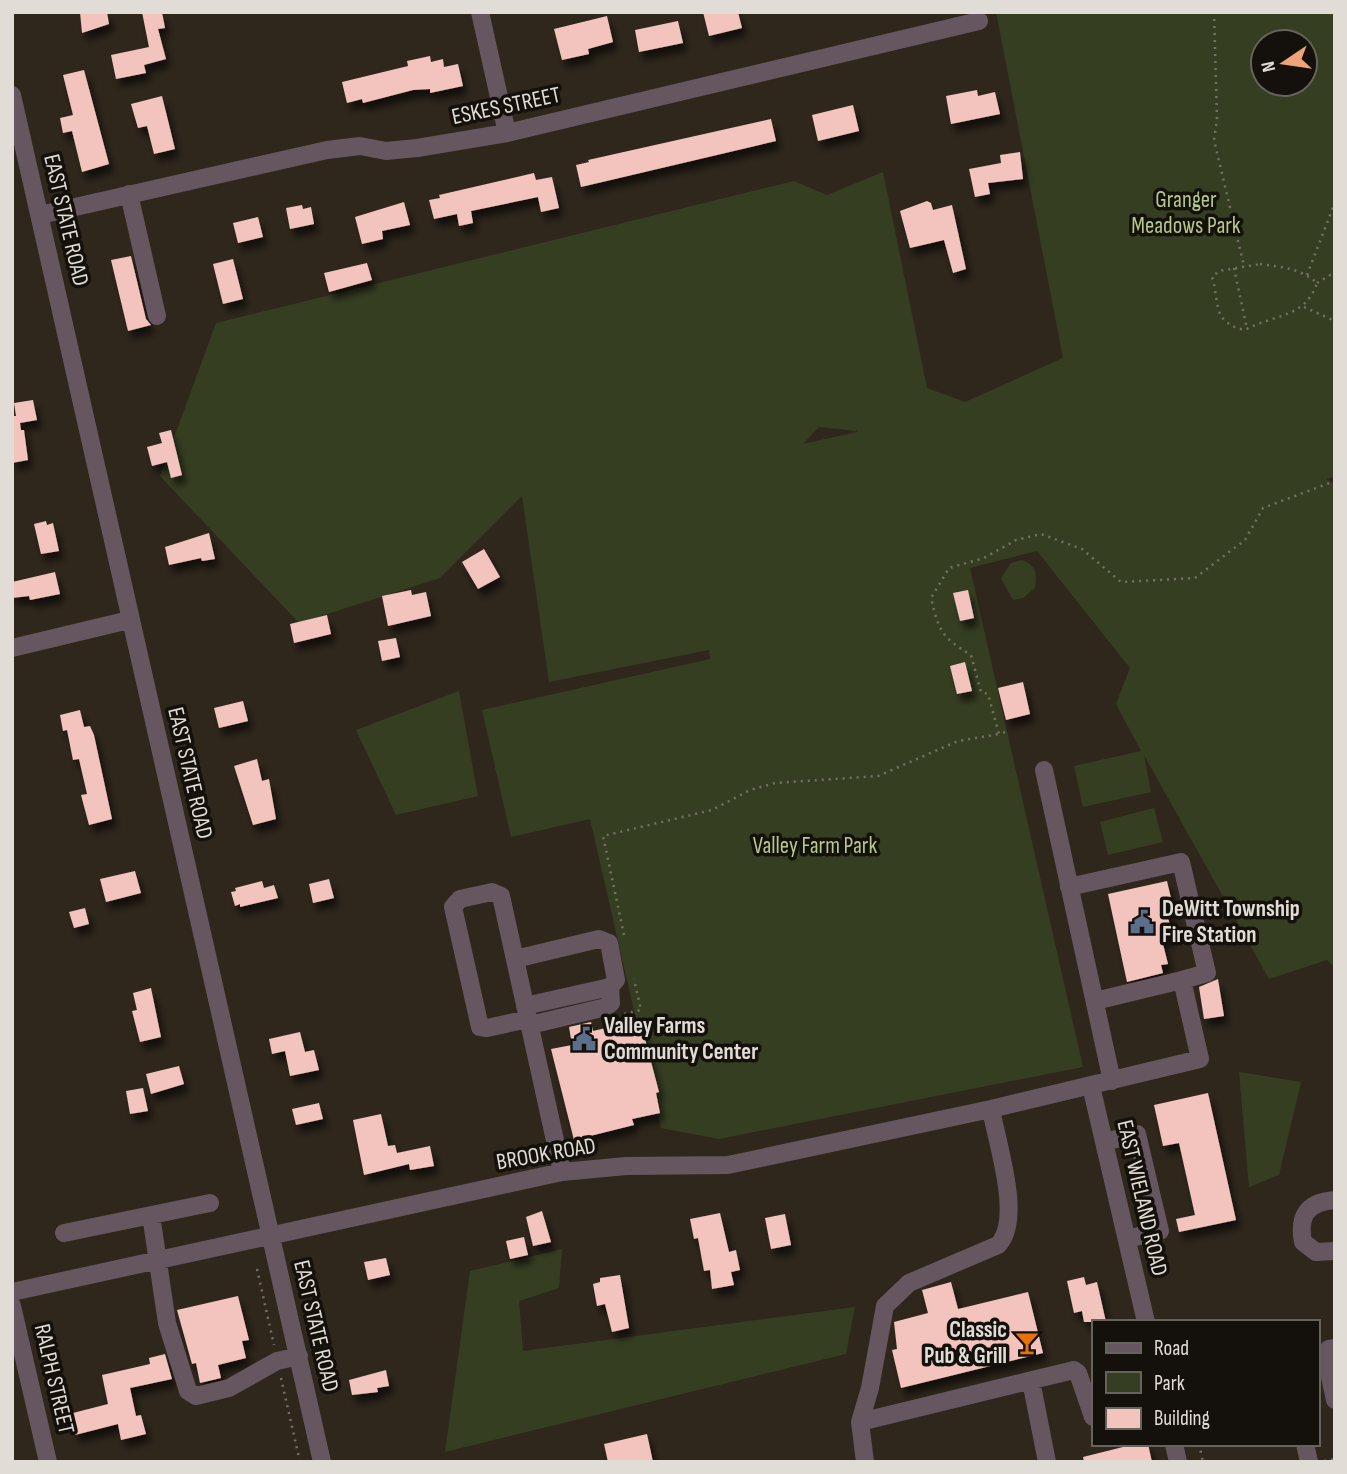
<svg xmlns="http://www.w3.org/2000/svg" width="1347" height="1474" font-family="'Sofia Sans Condensed',sans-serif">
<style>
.green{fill:#363e22;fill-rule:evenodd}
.building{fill:#f3c4be;filter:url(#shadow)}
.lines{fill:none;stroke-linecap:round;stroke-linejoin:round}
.path{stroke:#777067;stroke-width:2.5;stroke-dasharray:2 5;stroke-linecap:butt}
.minor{stroke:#66565f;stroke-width:18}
.labels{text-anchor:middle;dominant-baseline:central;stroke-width:7;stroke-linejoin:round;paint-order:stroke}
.street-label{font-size:23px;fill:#e1dcd5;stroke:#14100b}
.park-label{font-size:23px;fill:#b6c88a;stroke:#14100b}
.poi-label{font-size:23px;font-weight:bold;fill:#e1dcd5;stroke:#14100b;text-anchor:start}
</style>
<defs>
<filter id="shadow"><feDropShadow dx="4.5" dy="8" stdDeviation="3.5" flood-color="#0009"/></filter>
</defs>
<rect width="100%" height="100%" fill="#2f271c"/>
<path class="green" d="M996,12H1335V477L1326,479L1335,484V968L1327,960L1269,979L1144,755L1151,792L1083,807L1074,766L1141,751L1116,704L1130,668L1037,551L970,568L1083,1067L719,1139L661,1128L590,819L511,837L482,710L710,659L709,650L549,682L522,496L440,578L299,623L160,476L216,323L794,181L827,195L883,172L927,388L965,402L1063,358ZM1263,42H1305V84H1263ZM819,427L857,431V432L803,444Z
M1022,560C1037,566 1037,574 1035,588L1023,598L1013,600L1001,578L1011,563Z
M459,691L478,796L396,815L356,730Z
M1154,808L1163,842L1108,855L1100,822Z
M1239,1072L1301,1082L1279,1175L1249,1187Z
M562,1249L559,1288L519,1301L523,1351L855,1307L846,1354L445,1452L470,1271Z"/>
<path class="building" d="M80,12H107L109,24L82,33Z
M142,12H162L165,28L158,29L166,59L144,65L146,73L116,79L111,55L149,47Z
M703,12H738L742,28L709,36Z
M607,16L613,42L588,49L589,54L562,60L554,29Z
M678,21L683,43L639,52L635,30Z
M430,56L431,62L443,59L444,67L458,64L463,86L430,93V89L413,90L363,103L362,99L347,103L342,82L408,66L407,61Z
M84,70L109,164L82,172L72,131L63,133L60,118L73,115L63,75Z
M977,90L978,96L995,92L1000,114L951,124L946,96Z
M162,96L175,149L154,154L147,126L138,128L131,104Z
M853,105L859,131L818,141L812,115Z
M771,119L776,141L581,187L576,165L589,162L588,160Z
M1020,152L1023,179L988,183L990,194L975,197L969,169L1001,163L1000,155Z
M534,173L536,180L552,177L559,208L541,212L538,197L471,211L473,223L459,226L457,214L434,219L429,200L440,198L439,195Z
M927,201L931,203L933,210L952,205L966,269L953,273L944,240L910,248L900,211Z
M404,202L410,225L382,231L383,239L362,244L355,217Z
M302,205L303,209L311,207L314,224L290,229L286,208Z
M258,217L263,237L238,243L233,223Z
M131,256L146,319L151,325L128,331L111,260Z
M233,259L243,299L223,304L213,264Z
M367,263L372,280L329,292L324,273Z
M33,400L37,420L20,423L21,430H24L28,460L12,463V416H16L14,403Z
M171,430L182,475L171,478L167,462L152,466L147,447L162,443L159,433Z
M46,521L47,525L53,523L59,551L41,554L34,524Z
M209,533L215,559L202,561L201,558L169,565L165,547Z
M484,549L500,577L478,589L462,562Z
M55,572L60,594L30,600L29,596L12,598V582Z
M411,590L412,595L426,592L431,616L388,626L382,596Z
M968,590L974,618L960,621L953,593Z
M327,615L331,634L294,643L290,624Z
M396,638L400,657L382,661L378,641Z
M965,662L972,691L957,694L950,666Z
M1023,682L1030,714L1006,720L998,688Z
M243,701L248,721L219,728L214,708Z
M80,710L84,727L90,726L94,735L112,819L89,825L81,795L87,794L79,759L73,760L67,730L63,731L60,715Z
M257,759L262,781L269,779L276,819L253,825L234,766Z
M135,871L141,893L106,902L100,879Z
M329,879L334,898L313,903L309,884Z
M262,881L264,888L274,885L278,898L240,907V904L235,906L231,892L236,891L235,888Z
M1167,881L1174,911L1167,913L1173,938L1162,940L1168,964L1161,965L1163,973L1127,982L1108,894Z
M85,908L89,924L74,928L69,912Z
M1218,979L1224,1016L1204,1019L1199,987Z
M151,988L161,1037L140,1042L132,1011L137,1010L133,993Z
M640,1020L659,1092L656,1093L660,1113L632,1119L634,1125L574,1140L551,1049L572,1045L569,1027L591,1022L593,1031Z
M300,1032L305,1052L314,1050L319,1070L290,1076L285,1051L272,1054L269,1039Z
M179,1066L184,1084L151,1094L146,1074Z
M143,1088L148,1111L130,1114L126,1091Z
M1208,1093L1236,1220L1179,1232L1176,1219L1195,1215L1179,1143L1163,1146L1154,1105Z
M319,1103L323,1119L296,1125L292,1109Z
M381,1114L388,1146L395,1145L397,1153L430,1146L434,1166L410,1170L409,1164L364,1175L353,1120Z
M542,1211L551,1242L533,1246L526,1217Z
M720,1213L729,1252L736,1250L740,1270L731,1272L734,1285L712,1289L710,1270L704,1271L698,1238L694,1239L690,1219Z
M785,1214L791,1245L771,1249L765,1218Z
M524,1237L528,1255L510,1259L506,1241Z
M386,1258L390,1275L368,1280L364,1262Z
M620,1275L629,1328L612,1332L605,1304L597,1306L593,1284L600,1282V1278Z
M1084,1277L1086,1285L1097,1282L1106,1322H1084L1082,1311L1074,1313L1067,1281Z
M951,1282L958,1309L1028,1292L1043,1353L901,1388L892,1350L897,1349L894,1322L928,1313L922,1290Z
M238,1296L249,1340L242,1341L246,1358L218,1365L221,1378L200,1383L196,1363L192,1364L177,1310Z
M165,1354L172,1379L130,1388L136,1416L141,1415L146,1434L121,1440L118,1424L75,1435L69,1414L108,1404L102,1375L150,1364L149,1358Z
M386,1370L389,1386L377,1388L378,1392L352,1395L349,1380Z
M647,1434L653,1462H608L604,1444Z
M1135,1444H1148L1152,1462H1084L1083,1457Z"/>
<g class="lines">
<path class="path" d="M1214,12L1217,119L1214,140L1244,266
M1260,264C1281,267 1300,268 1317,283C1305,319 1273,314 1245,330C1211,323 1220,302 1212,277L1219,271Z
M1234,268L1247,329
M1307,275L1335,202
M1317,283L1335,272
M1304,307L1335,321
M1005,732L999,734L988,694L981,692L971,655C941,637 939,631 931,598L949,568L984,558L1016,540L1041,534L1082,549L1121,582L1195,578L1245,540L1263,508L1335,481
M624,935L603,836L712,810L750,790L775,783L878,776L958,741L999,734
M624,1014L641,1010L634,979
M257,1269L274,1345
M281,1378L300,1462
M1199,1444L1203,1462
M1324,1461L1335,1459"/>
<path class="minor" d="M480,12L507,133
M12,95L322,1462
M129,194L157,316
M40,215L327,150L360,146L386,151L417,148L507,133L979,21
M12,648L129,620
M1044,770L1112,1081
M515,959L599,939L609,943L616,980L610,987L525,1006
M1095,1001L1182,980
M528,1019L487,1028L480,1027L453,907L460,899L492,892L501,896L562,1172
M530,1025L606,1007L611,1003L610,987
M1091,1086L1146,1322
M1104,1142L1137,1134L1160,1231L1127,1239
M1335,1200C1307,1202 1298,1216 1303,1242L1316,1252L1335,1251
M151,1215L167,1323L188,1391L196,1396L229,1388L277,1361L299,1356
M64,1233L210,1203
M12,1292L562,1172L626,1166L728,1165L991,1109L1200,1059L1182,980L1207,973L1181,862L1069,887
M12,1306L48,1462
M1335,1348L1329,1349L1327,1363L1335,1400
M1031,1381L1047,1462
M860,1422L1074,1370L1078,1373L1093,1417
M1174,1444L1178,1462
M1305,1444L1309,1462
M865,1462L860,1422L870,1388L885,1306L909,1283L998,1245C1023,1219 997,1144 991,1109"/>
</g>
<defs>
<g id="civic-bare" transform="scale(1.89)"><path d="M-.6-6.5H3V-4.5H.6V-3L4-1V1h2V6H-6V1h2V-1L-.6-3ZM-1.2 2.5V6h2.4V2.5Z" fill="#5c6f8a" stroke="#14100b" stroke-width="2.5" paint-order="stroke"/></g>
<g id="bar-bare" transform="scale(1.89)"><path d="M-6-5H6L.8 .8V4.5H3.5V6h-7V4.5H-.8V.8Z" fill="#e8710a" stroke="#14100b" stroke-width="2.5" paint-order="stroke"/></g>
</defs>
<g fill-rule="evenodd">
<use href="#civic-bare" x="1142" y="922"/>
<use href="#civic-bare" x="584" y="1039"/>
<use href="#bar-bare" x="1027" y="1343"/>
</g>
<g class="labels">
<g class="street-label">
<text transform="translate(506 106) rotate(-12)">ESKES STREET</text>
<text transform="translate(66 220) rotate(77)">EAST STATE ROAD</text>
<text transform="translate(190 773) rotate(77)">EAST STATE ROAD</text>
<text transform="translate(546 1154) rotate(-10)">BROOK ROAD</text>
<text transform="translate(1142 1198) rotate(77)">EAST WIELAND ROAD</text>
<text transform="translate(316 1326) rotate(77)">EAST STATE ROAD</text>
<text transform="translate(54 1379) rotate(77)">RALPH STREET</text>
</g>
<g class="park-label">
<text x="1186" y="200">Granger<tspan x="1186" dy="26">Meadows Park</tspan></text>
<text x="815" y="846">Valley Farm Park</text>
</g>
<g class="poi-label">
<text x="1162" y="909">DeWitt Township<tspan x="1162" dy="26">Fire Station</tspan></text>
<text x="604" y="1026">Valley Farms<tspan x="604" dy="26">Community Center</tspan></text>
<text x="1007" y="1330" text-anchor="end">Classic<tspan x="1007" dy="26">Pub &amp; Grill</tspan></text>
</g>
</g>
<rect width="1347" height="1474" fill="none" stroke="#e1dcd5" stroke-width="28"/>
<rect x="1092" y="1320" width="228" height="126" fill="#14100b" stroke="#66625c" stroke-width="2"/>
<rect x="1106" y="1343" width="35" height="10" fill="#66565f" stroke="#66625c" stroke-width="2"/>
<text x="1154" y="1355" font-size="21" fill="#e1dcd5">Road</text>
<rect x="1106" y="1372" width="35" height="21" fill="#363e22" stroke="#66625c" stroke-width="2"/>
<text x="1154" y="1390" font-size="21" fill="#e1dcd5">Park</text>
<rect x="1106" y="1408" width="35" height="21" fill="#f3c4be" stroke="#66625c" stroke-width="2"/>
<text x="1154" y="1425" font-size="21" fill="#e1dcd5">Building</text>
<g transform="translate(1284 63) rotate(257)"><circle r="33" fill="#14100b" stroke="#66625c" stroke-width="2"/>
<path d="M0-5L12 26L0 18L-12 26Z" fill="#efa378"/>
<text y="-10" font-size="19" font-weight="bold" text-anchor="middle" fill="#e1dcd5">N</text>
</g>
</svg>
